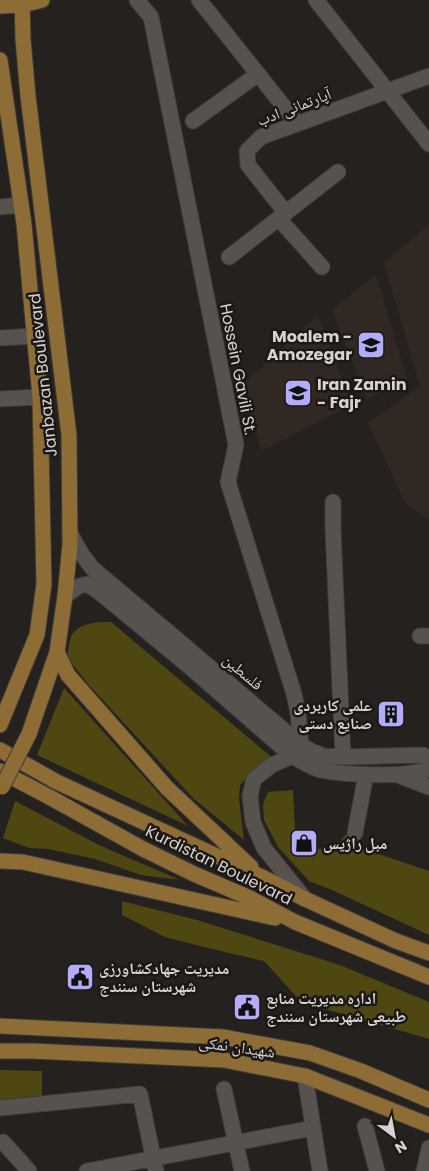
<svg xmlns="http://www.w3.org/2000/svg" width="429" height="1171" font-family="Poppins,'Noto Naskh Arabic',sans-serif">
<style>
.built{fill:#322823}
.green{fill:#4e4711}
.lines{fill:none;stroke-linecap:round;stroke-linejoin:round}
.minor-casing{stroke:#3e3b38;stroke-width:17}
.major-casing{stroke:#3e3b38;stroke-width:17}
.minor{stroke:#58524f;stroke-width:15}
.major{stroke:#8d6c36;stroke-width:15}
.major-bridge-casing{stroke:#3e3b38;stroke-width:17;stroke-linecap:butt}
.major-bridge{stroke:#8d6c36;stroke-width:15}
.labels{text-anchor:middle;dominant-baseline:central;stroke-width:5;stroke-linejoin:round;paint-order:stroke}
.street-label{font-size:16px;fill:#d6d3d1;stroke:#1c1815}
.poi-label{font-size:16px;font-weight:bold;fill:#d6d3d1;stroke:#1c1815;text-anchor:start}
</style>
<rect width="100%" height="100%" fill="#25211e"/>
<path class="built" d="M429,224V520L405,503L368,423L420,386L384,263Z
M376,274L407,379L367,400L332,310Z
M318,315L352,405L261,451L245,382Z"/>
<path class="green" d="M111,622L275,760L259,768L240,785L239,798L244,840L193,798L88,684L67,657C68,651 69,643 71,637C78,622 98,622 111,622Z
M64,688L188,826L37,755Z
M293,790L296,848L327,849L337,846L346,834L358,847L429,871V935L332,890L309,881L278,847L264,820L263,804L268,792Z
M15,801L101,846L180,880L141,875L95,859L48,849L29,848L3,838Z
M122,901L197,920L340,965L429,1002V1039L311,1005L296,996L264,961L204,947L165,937L122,915Z
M0,1070L42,1071V1098L0,1100Z"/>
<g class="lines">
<g class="minor-casing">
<path id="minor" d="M137,0L151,17L236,445L228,482L294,694L298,713L301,745L292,756L272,765L254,779L250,796L253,822L264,848L305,899
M199,0L297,123
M316,0L429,144
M193,121L258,74
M0,207L21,205
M286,213L248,165L247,151L261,137L429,76
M279,219L322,267
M229,257L338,172
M0,338L35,336
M0,399L40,397
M333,502V529L343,757
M70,533L81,553L92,568L179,641L301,745L311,751L324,756L343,757L423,755L429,759
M65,596L79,586L87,584L99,592L191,668L292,756C301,761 310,767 320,770C345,775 406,778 429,769
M420,636H429
M400,776L429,787
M355,833L366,774
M305,1076L320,1171
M224,1089L242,1171
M0,1108L140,1094L156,1171
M365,1126L377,1171
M3,1142L29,1171
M87,1171L313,1128
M424,1171L429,1148"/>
</g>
<g class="major-casing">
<path id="major" d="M22,0L23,39L28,96L69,435L70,544L65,596L57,652L29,734
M0,6L23,5L42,0
M0,60L24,224L40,397L44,584L37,635L0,725
M57,652L68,675L167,788L251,867
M0,750L57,782L262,877L305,899L396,941L429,953
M0,771L53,799L143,849L194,874L250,898L295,922L429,977
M0,861L23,862L275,918
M0,1026L223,1037L310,1053L361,1071L429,1100
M0,1051H32L224,1060L305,1076L429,1125"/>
</g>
<use href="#minor" class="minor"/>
<use href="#major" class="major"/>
<g class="major-bridge-casing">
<path id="major-bridge" d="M2,787L29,734"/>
</g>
<use href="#major-bridge" class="major-bridge"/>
</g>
<defs>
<g id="school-square" transform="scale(1.4375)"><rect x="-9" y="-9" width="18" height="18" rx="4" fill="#b3adf9" stroke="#1c1815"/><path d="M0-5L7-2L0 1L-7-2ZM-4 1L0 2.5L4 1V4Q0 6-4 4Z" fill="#111"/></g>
<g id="building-square" transform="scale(1.4375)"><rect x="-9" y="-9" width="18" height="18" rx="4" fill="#b3adf9" stroke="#1c1815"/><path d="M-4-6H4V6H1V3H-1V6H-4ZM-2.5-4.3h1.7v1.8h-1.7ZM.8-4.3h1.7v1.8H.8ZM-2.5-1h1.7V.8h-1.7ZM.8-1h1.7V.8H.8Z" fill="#111"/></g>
<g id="shop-square" transform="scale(1.4375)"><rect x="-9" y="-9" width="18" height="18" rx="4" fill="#b3adf9" stroke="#1c1815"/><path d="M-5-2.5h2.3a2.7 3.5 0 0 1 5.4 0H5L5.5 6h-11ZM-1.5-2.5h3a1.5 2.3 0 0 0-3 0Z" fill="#111"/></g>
<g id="civic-square" transform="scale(1.4375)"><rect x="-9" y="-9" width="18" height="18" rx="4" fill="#b3adf9" stroke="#1c1815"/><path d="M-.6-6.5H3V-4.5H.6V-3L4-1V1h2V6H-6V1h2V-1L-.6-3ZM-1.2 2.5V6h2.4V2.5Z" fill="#111"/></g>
</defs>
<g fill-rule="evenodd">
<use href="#school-square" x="371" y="345"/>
<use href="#school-square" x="298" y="393"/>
<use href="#building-square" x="391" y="714"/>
<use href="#shop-square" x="304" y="843"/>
<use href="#civic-square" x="80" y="977"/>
<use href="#civic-square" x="247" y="1007"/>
</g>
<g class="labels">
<g class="street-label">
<text transform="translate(294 107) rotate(-21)">آپارتمانی ادب</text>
<text transform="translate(238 369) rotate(79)">Hossein Gavili St.</text>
<text transform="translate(43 375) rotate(-96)">Janbazan Boulevard</text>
<text transform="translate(243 672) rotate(40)">فلسطین</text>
<text transform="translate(219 865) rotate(26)">Kurdistan Boulevard</text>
<text transform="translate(237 1047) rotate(8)">شهیدان نمکی</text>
</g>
<g class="poi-label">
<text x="352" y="336" text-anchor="end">Moalem -<tspan x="352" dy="18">Amozegar</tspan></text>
<text x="317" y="384">Iran Zamin<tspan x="317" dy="18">- Fajr</tspan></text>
<text x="372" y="705" text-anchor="end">علمی کاربردی<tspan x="372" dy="18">صنایع دستی</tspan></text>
<text x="323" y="843">مبل راژیس</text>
<text x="99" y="968">مدیریت جهادکشاورزی<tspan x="99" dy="18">شهرستان سنندج</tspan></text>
<text x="266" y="998">اداره مدیریت منابع<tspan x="266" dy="18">طبیعی شهرستان سنندج</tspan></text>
</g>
</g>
<g transform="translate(394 1136) rotate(148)" stroke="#1c1815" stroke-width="4" paint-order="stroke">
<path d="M0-4L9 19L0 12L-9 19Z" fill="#d6d3d1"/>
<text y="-8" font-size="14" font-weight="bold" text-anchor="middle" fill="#d6d3d1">N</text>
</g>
</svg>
